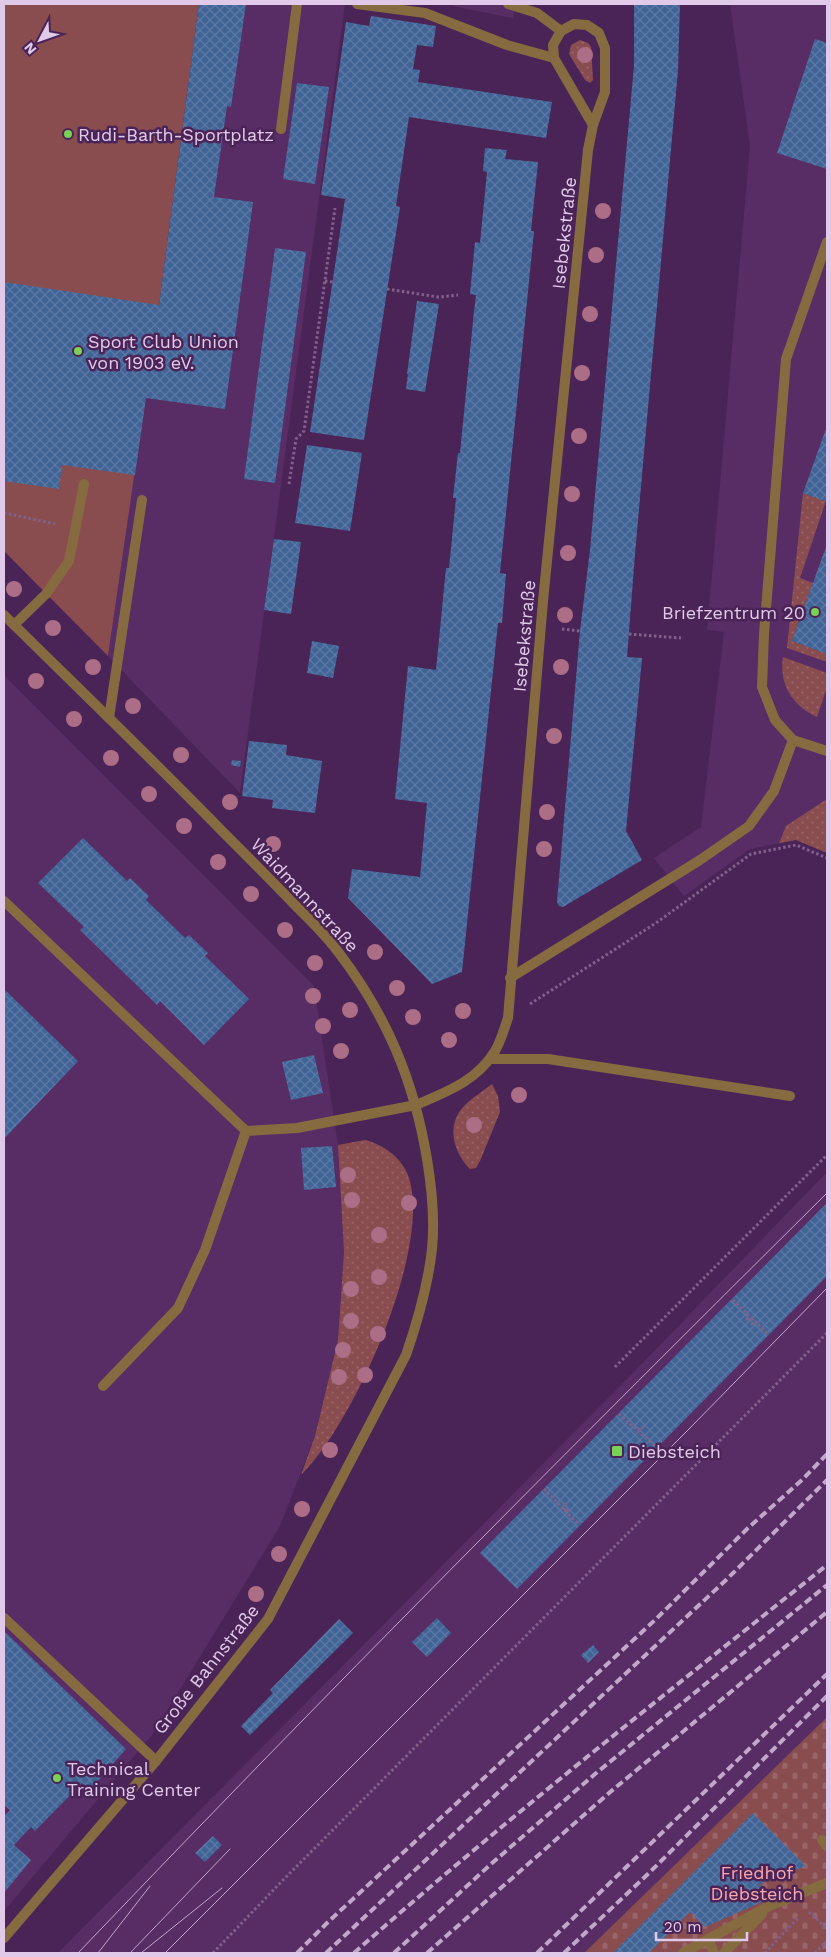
<svg xmlns="http://www.w3.org/2000/svg" width="831" height="1957" font-family="'Work Sans',sans-serif">
<style>
.built{fill:#582c65}
.grass{fill:url(#grass-dots)}
.cemetery{fill:url(#cemetery-stones)}
.pitch{fill:#894d50}
.building{fill:url(#building-cross-hatch)}
.lines{fill:none;stroke-linecap:round;stroke-linejoin:round}
.path{stroke:#81608c;stroke-width:3;stroke-dasharray:2.5 2.5;stroke-linecap:butt}
.lane{stroke:#866b41;stroke-width:10}
.street{stroke:#866b41;stroke-width:10}
.tram{stroke:#c1a7ca;stroke-width:1}
.rail{stroke:#c1a7ca;stroke-width:4;stroke-dasharray:8 4;stroke-linecap:butt}
.tree{fill:#ac6d86}
.poi-dot{fill:#7ad156;stroke:#4b2457;stroke-width:2}
.labels{text-anchor:middle;dominant-baseline:central;stroke-width:5;stroke-linejoin:round;paint-order:stroke}
.poi-label{font-size:18px;fill:#e1cae9;stroke:#4b2457;text-anchor:start}
.street-label{font-size:18px;fill:#e1cae9;stroke:#4b2457}
.park-label{font-size:18px;fill:#fba9ac;stroke:#4b2457}
</style>
<defs>
<pattern id="grass-dots" width="8" height="8" patternUnits="userSpaceOnUse" patternTransform="scale(1.25)"><rect width="8" height="8" fill="#894d50"/><path d="M2 2h.1M6 6h.1" fill="none" stroke="#996569" stroke-width="1.8" stroke-linecap="round"/></pattern>
<pattern id="cemetery-stones" width="16" height="16" patternUnits="userSpaceOnUse" patternTransform="scale(1.25)"><rect width="16" height="16" fill="#894d50"/><path d="M2 7V4a2 2 0 0 1 4 0v3zM10 15v-3a2 2 0 0 1 4 0v3z" fill="#996569"/></pattern>
<pattern id="building-cross-hatch" width="8" height="8" patternUnits="userSpaceOnUse" patternTransform="scale(1.25)"><rect width="8" height="8" fill="#416496"/><path d="M0 0l8 8M0 8l8-8" fill="none" stroke="#5c79a5"/></pattern>
</defs>
<rect width="100%" height="100%" fill="#4b2457"/>
<path class="built" d="M199,4H345L240,793L108,656L175,191Z
M450,4H515L513,18L457,7Z
M730,4H827V853L796,840L750,849L684,896L654,858L701,827L724,632L707,630L750,146Z
M4,675L314,986L338,1145L344,1252L338,1340L315,1436L280,1526L152,1735L4,1911Z
M827,1172V1717L584,1953H58L634,1372Z"/>
<path class="grass" d="M580,40L588,43L591,47L593,80L590,83L585,80L569,54L571,45Z
M803,493L826,501L800,578L813,583L792,641L827,654V662L787,648Z
M783,657L827,673V687L817,717C792,705 779,685 783,657Z
M827,799V853L796,840L779,843L786,826Z
M492,1084L498,1096L500,1112L480,1161L476,1168L470,1169C453,1152 446,1125 464,1106C472,1098 483,1091 492,1084Z
M365,1140C382,1144 401,1157 408,1175C434,1246 353,1425 301,1475L315,1436L338,1340L344,1252L338,1145Z"/>
<path class="cemetery" d="M827,1717V1953H584Z"/>
<path class="pitch" d="M4,4H199L159,305L108,656L4,551Z"/>
<path class="building" d="M199,4H246L231,107L227,106L214,197L253,202L225,409L146,398L135,475L62,465L59,489L4,481V282L159,305Z
M634,4H680L678,70L635,554L627,657L642,658L626,831L642,860L563,907L559,906L557,902L580,631L590,550L634,66Z
M371,16L436,26L433,47L417,45L413,69L420,70L418,82L552,102L546,138L409,117L396,206L400,207L364,440L310,432L345,199L321,195L346,22L369,26Z
M815,39L827,43V169L777,153Z
M297,83L329,87L315,184L283,179Z
M485,148L507,150L505,159L538,162L531,231H534L500,573L506,574L502,623H498L462,972L432,984L348,898L352,869L420,877L427,803L395,799L408,666L436,670L446,568H449L456,498H453L458,453H460L474,311L476,295L470,294L475,242L480,243L487,172L483,171Z
M275,248L306,252L275,483L244,479Z
M417,301L439,304L425,392L406,389L408,374H407Z
M827,426V502L803,493Z
M307,445L362,453L350,531L295,523Z
M274,539L301,542L291,614L264,610Z
M827,544V654L792,641Z
M312,641L339,646L333,678L307,673Z
M249,741L287,745L286,755L322,761L315,813L272,808L273,800L242,796Z
M232,760L241,761L240,767L231,765Z
M83,838L127,881L130,878L149,896L146,900L185,938L189,935L208,953L205,956L249,999L204,1045L160,1001L157,1005L80,930L84,927L38,883Z
M4,989L78,1061L4,1139Z
M314,1055L323,1093L291,1100L282,1062Z
M332,1146L336,1187L304,1190L301,1148Z
M827,1203V1276L517,1589L480,1553Z
M437,1618L451,1633L427,1657L412,1642Z
M339,1619L353,1633L250,1735L241,1726L273,1693L270,1690Z
M4,1631L126,1749L90,1790L82,1783L35,1831L31,1827L14,1845L31,1860L4,1893V1816L10,1810L4,1805Z
M593,1645L599,1652L588,1663L581,1655Z
M753,1813L806,1866L760,1884L766,1900L705,1927L690,1912L649,1953H613Z
M213,1836L222,1845L205,1862L195,1853Z"/>
<g class="lines">
<path class="path" d="M325,281L333,282
M387,289L438,297L458,295
M289,484L296,439L304,431L335,208
M4,513L56,524
M562,629L580,631
M629,634L681,638
M530,1004L656,923L751,854L796,845L827,858
M733,1300L768,1334
M746,1319H752V1325
M615,1367L827,1155
M619,1414L656,1447
M639,1430L644,1426
M544,1489L579,1525
M565,1503V1511L571,1510
M809,1912L827,1929
M213,1953L283,1880L827,1333
M765,1953L798,1918
M815,1953L827,1941"/>
<path class="lane" d="M357,4L425,13L507,45L554,58
M508,4L537,13L561,31
M281,129L297,4
M14,625L46,594L69,561L84,484
M109,718L142,500
M793,740L827,751
M4,901L246,1131L297,1128L416,1105
M510,978L700,860L749,826L774,791L793,740L775,720L762,687L764,634L786,359L827,242
M490,1059H548L790,1096
M103,1386L178,1308L205,1250L246,1131
M4,1618L156,1761
M822,1840L827,1846
M708,1939L714,1953
M683,1953L769,1906L827,1883
M724,1953L762,1914"/>
<path class="street" d="M4,615C76,686 149,756 220,829C244,853 269,878 293,903C309,919 326,935 339,953C387,1016 414,1081 427,1159C432,1189 435,1219 432,1249C428,1286 418,1320 406,1355L268,1619L156,1761L4,1938
M416,1105C446,1092 477,1081 495,1051C501,1041 504,1029 508,1018L543,601L588,150L593,125L605,92V48L599,33L587,25L574,24L561,31L553,45L554,58L593,125"/>
<path class="tram" d="M78,1953C323,1696 575,1443 827,1193
M98,1953L150,1886
M130,1953L230,1849
M141,1953L222,1888
M165,1953L689,1429L827,1288"/>
<path class="rail" d="M297,1953L327,1923L655,1620L748,1528L803,1479L827,1454
M326,1953L726,1580L827,1480
M354,1953C507,1818 668,1692 827,1565
M394,1953L491,1864L595,1774L827,1585
M427,1953L609,1793L827,1612
M537,1953L827,1674
M564,1953L649,1873L827,1696"/>
</g>
<g class="tree">
<circle cx="585" cy="55" r="8"/>
<circle cx="603" cy="211" r="8"/>
<circle cx="596" cy="255" r="8"/>
<circle cx="590" cy="314" r="8"/>
<circle cx="582" cy="373" r="8"/>
<circle cx="579" cy="436" r="8"/>
<circle cx="572" cy="494" r="8"/>
<circle cx="568" cy="553" r="8"/>
<circle cx="14" cy="589" r="8"/>
<circle cx="565" cy="615" r="8"/>
<circle cx="53" cy="628" r="8"/>
<circle cx="93" cy="667" r="8"/>
<circle cx="561" cy="667" r="8"/>
<circle cx="36" cy="681" r="8"/>
<circle cx="133" cy="706" r="8"/>
<circle cx="74" cy="719" r="8"/>
<circle cx="554" cy="736" r="8"/>
<circle cx="181" cy="755" r="8"/>
<circle cx="111" cy="758" r="8"/>
<circle cx="149" cy="794" r="8"/>
<circle cx="230" cy="802" r="8"/>
<circle cx="547" cy="812" r="8"/>
<circle cx="184" cy="826" r="8"/>
<circle cx="273" cy="844" r="8"/>
<circle cx="544" cy="849" r="8"/>
<circle cx="218" cy="862" r="8"/>
<circle cx="251" cy="894" r="8"/>
<circle cx="285" cy="930" r="8"/>
<circle cx="375" cy="952" r="8"/>
<circle cx="315" cy="963" r="8"/>
<circle cx="397" cy="988" r="8"/>
<circle cx="313" cy="996" r="8"/>
<circle cx="350" cy="1010" r="8"/>
<circle cx="463" cy="1011" r="8"/>
<circle cx="413" cy="1017" r="8"/>
<circle cx="323" cy="1026" r="8"/>
<circle cx="449" cy="1040" r="8"/>
<circle cx="341" cy="1051" r="8"/>
<circle cx="519" cy="1095" r="8"/>
<circle cx="474" cy="1125" r="8"/>
<circle cx="348" cy="1175" r="8"/>
<circle cx="352" cy="1200" r="8"/>
<circle cx="409" cy="1203" r="8"/>
<circle cx="379" cy="1235" r="8"/>
<circle cx="379" cy="1277" r="8"/>
<circle cx="351" cy="1289" r="8"/>
<circle cx="351" cy="1321" r="8"/>
<circle cx="378" cy="1334" r="8"/>
<circle cx="343" cy="1350" r="8"/>
<circle cx="365" cy="1375" r="8"/>
<circle cx="339" cy="1377" r="8"/>
<circle cx="330" cy="1450" r="8"/>
<circle cx="302" cy="1509" r="8"/>
<circle cx="279" cy="1554" r="8"/>
<circle cx="256" cy="1594" r="8"/>
</g>
<g class="poi-dot">
<circle cx="68" cy="134" r="5"/>
<circle cx="78" cy="351" r="5"/>
<circle cx="815" cy="612" r="5"/>
<rect x="611" y="1445" width="12" height="12" rx="2.5"/>
<circle cx="57" cy="1778" r="5"/>
</g>
<g class="labels">
<g class="poi-label">
<text x="78" y="134">Rudi-Barth-Sportplatz</text>
<text x="88" y="341">Sport Club Union<tspan x="88" dy="21">von 1903 eV.</tspan></text>
<text x="805" y="612" text-anchor="end">Briefzentrum 20</text>
<text x="628" y="1451">Diebsteich</text>
<text x="67" y="1768">Technical<tspan x="67" dy="21">Training Center</tspan></text>
</g>
<g class="street-label">
<text transform="translate(564 233) rotate(-84)">Isebekstraße</text>
<text transform="translate(524 636) rotate(-85)">Isebekstraße</text>
<text transform="translate(305 895) rotate(47)">Waidmannstraße</text>
<text transform="translate(206 1669) rotate(-52)">Große Bahnstraße</text>
</g>
<g class="park-label">
<text x="757" y="1872">Friedhof<tspan x="757" dy="21">Diebsteich</tspan></text>
</g>
</g>
<rect width="831" height="1957" fill="none" stroke="#e1cae9" stroke-width="10"/>
<g transform="translate(40 40) rotate(229)" stroke="#4b2457" stroke-width="4" paint-order="stroke">
<path d="M0-4L9 19L0 12L-9 19Z" fill="#e1cae9"/>
<text y="-8" font-size="14" font-weight="bold" text-anchor="middle" fill="#e1cae9">N</text>
</g>
<path d="M656 1932v8h91v-8" fill="none" stroke="#e1cae9" stroke-width="2.5"/>
<text x="664" y="1932" font-size="15" fill="#e1cae9" stroke="#4b2457" stroke-width="4" paint-order="stroke">20 m</text>
</svg>
